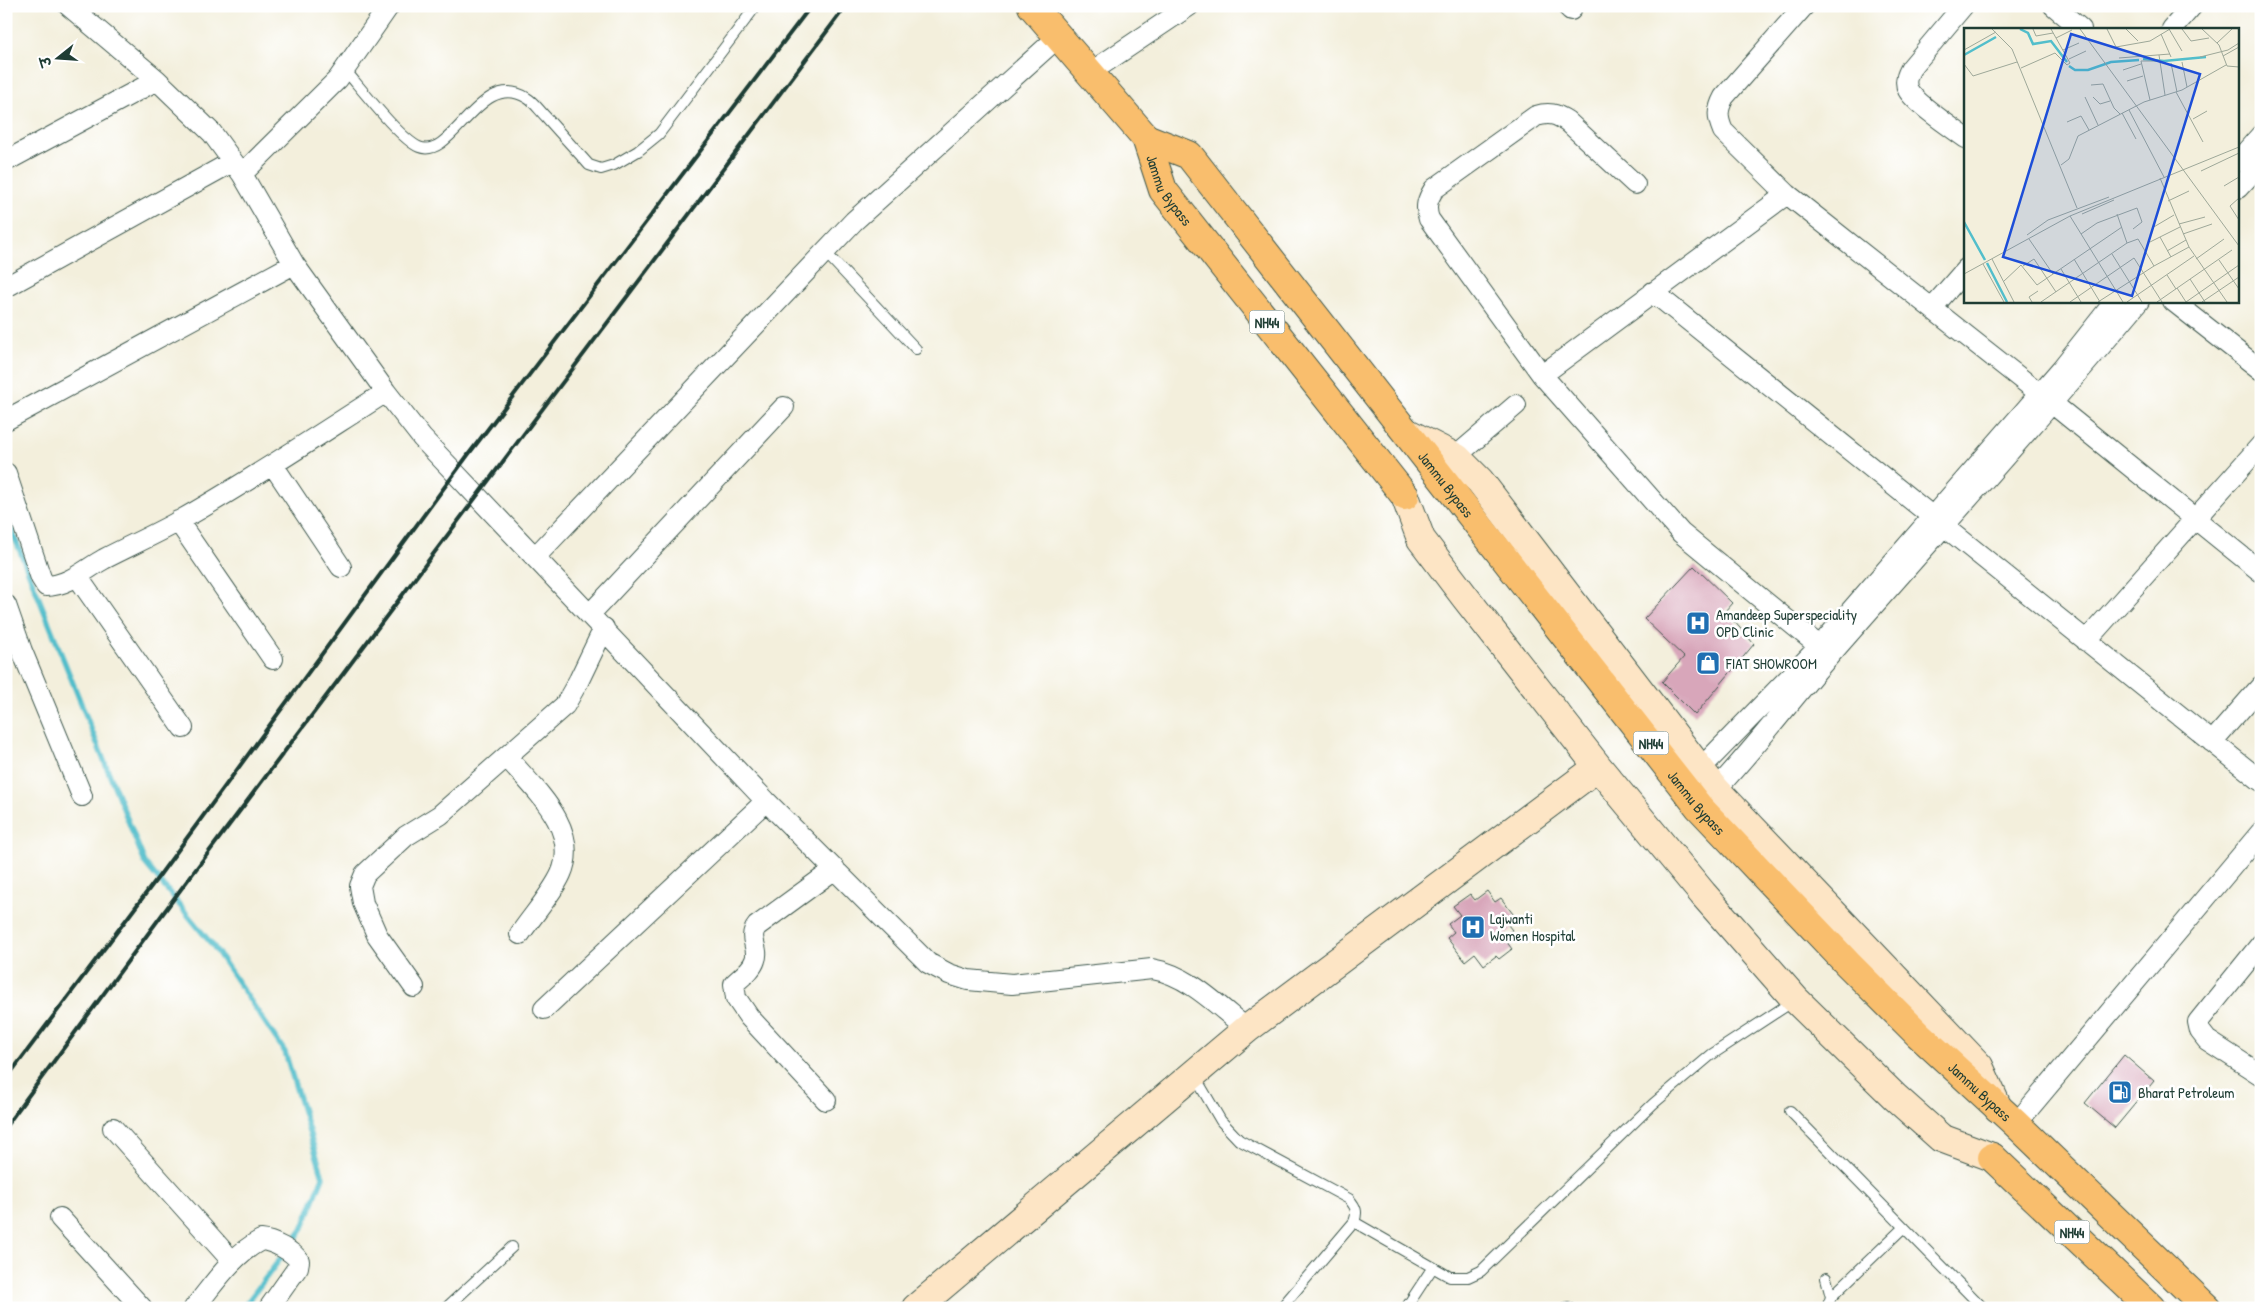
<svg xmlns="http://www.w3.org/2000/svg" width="2267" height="1314" font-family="'Patrick Hand','Playpen Sans Deva',sans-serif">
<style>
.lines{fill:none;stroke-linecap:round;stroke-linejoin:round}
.stream{stroke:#52becb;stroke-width:5.5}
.building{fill:#d8a6ba}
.lane-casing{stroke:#3f584d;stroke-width:12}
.street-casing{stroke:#3f584d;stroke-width:22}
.secondary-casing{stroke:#3f584d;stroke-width:30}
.highway-casing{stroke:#3f584d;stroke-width:30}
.lane{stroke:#fff;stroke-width:10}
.street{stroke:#fff;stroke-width:20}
.secondary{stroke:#fde5c5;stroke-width:28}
.highway{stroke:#f9be6d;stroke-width:28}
.rail{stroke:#1f3d34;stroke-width:4}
.labels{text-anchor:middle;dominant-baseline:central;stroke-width:5;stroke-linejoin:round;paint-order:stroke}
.shield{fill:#fff;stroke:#627771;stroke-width:1}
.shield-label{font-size:14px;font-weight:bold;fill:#1f3d34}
.street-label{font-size:15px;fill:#1f3d34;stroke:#fff}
.poi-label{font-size:15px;fill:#1f3d34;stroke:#fff;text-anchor:start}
.inset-river{fill:none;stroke:#52becb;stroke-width:2.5}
.inset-road{fill:none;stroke:#9ea899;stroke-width:1}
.view{fill:#1d4ed8;fill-opacity:0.15;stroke:#1d4ed8;stroke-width:2.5}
.inset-edge{fill:none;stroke:#1f3d34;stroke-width:2.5}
</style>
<rect width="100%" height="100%" fill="#fff"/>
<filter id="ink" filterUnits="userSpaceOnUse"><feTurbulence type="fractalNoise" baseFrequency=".02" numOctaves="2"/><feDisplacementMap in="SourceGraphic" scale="10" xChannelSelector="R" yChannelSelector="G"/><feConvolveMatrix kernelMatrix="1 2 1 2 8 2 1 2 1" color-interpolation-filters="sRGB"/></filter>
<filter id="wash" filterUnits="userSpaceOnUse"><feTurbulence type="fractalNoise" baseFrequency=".0096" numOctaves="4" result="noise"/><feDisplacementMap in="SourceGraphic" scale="20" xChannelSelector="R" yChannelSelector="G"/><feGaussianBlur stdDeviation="1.12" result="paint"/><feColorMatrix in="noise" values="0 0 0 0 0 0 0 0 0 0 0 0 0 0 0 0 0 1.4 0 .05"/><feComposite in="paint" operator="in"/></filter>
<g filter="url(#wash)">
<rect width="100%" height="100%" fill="#f3efdc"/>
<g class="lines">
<path class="stream" d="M6,516L145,863L214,947L285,1052L323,1177L302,1230L243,1308"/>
</g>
<g id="blocks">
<path class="building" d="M1694,566L1732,603L1725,611L1754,644L1695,715L1662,682L1684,657L1644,619Z
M1487,891L1495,902L1501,898L1516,918L1508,925L1512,930L1503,937L1512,949L1499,959L1496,956L1484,965L1475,953L1465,961L1447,938L1454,932L1448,924L1460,915L1453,906L1470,894L1475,900Z
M2124,1055L2154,1081L2115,1128L2085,1103Z"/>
</g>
</g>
<g filter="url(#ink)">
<use href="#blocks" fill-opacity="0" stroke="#3f584d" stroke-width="1"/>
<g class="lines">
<g class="lane-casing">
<path id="lane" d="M345,70C360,87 400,139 419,147C453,161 480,68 527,98C534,102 540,111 546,117C560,133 575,149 589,165L601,169L614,165L638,151L659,134L756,6
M825,252L916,349
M1194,1075L1221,1121L1239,1140L1349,1199C1356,1207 1358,1212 1354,1222L1281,1308
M1790,1111L1983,1308
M1354,1222L1450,1277H1468L1481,1271L1653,1104L1711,1055L1795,1000
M1826,1278L1831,1297L1827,1308
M1831,1297L1904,1227
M1568,1307L1569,1308
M446,1308L512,1247
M1406,1308L1433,1267"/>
</g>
<g class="street-casing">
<path id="street" d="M69,6L157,80L212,133L242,174L294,264L386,392L422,438L766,801L928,963L949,974L968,980L1012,984L1152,969C1189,975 1218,1006 1247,1029
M1567,6L1571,10
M1963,6L1911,68C1907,75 1904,82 1908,90C1915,103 1952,128 1966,138
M2054,6L2081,29
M2172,29L2192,6
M1088,74L1189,6
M6,161L157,80
M2238,161L2261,135
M242,174L338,79L389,6
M1635,184L1567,121C1556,114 1549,112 1536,116L1434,189C1427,200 1425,207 1429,219L1542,375L1681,533L1830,655
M2238,188L2261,163
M1787,194L2053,404L2261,572
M6,287L232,162
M1653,292L2261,781
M2173,301L2261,370
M1932,308L1966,269
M1542,375L1787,194L1723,131C1717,117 1717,110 1724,97L1804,6
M6,420L294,264
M1455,457L1516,405
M273,465L341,567
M6,473L41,578L46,586C68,586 86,569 104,559C129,546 154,535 179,521C250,481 317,436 386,392
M178,521L273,659
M536,556L854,221L1057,38
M77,576L183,728
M6,605L22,651L82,796
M590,614L784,407
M2086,641L2261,445
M2212,742L2261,686
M507,757C534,789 581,829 561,874C552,894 532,916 520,934
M1700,769L1820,646L2062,368L2115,301
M1706,800C1751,754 1789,702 1831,654C1934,536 2039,421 2139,301
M2261,944L2198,1022L2200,1031L2207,1040L2261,1075
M414,987L377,935L363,903L360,886L365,874L406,836L440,815L565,705L579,680L604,628
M544,1009L766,801
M826,1100L749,1017L736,998L734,984C741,977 752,970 755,960C760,948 747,938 757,926L835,869
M2016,1124L2261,832
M113,1128L232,1261
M60,1218L142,1308
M194,1308C214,1284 232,1255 261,1240C273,1241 293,1251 299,1261L298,1267L269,1308"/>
</g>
<g class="secondary-casing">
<path id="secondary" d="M1408,433L1457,458L1480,481L1716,790L1979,1066L1998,1108
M1405,496L1421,539L1465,597L1598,767L1703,894L1795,999L1895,1097L1941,1138L1992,1157
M916,1308L1247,1029L1598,767"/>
</g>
<g class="highway-casing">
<g id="highway">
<path id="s1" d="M1032,6L1146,138L1163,190L1405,496"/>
<path id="s2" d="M1146,138L1189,155L1699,807L1848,964L1918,1034L2016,1124L2207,1308"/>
<path d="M1992,1157L2151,1308"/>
</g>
</g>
<use href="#lane" class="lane"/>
<use href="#street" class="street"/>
<use href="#secondary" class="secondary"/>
<use href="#highway" class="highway"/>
<path class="rail" d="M6,1079L159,876L468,455L811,6
M6,1126L181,889L846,6"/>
</g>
</g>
<defs>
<g id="hospital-square" transform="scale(1.25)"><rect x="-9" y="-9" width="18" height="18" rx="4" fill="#1f6fb2" stroke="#fff"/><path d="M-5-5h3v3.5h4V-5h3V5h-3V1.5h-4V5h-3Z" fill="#fff"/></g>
<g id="shop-square" transform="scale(1.25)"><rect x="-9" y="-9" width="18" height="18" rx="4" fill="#1f6fb2" stroke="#fff"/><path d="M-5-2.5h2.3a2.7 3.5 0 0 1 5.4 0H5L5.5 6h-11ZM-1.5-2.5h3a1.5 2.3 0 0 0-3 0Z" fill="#fff"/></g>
<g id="fuel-square" transform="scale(1.25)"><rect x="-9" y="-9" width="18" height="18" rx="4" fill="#1f6fb2" stroke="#fff"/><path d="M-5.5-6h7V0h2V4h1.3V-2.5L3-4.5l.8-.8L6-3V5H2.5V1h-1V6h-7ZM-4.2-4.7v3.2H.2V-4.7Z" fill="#fff"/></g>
</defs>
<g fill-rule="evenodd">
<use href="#hospital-square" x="1698" y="623"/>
<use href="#shop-square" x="1708" y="663"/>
<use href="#hospital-square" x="1473" y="927"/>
<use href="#fuel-square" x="2120" y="1092"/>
</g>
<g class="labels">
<g class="shield">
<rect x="1249.5" y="310.5" width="35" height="23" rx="4"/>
<rect x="1633.5" y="731.5" width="35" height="23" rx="4"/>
<rect x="2054.5" y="1220.5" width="35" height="23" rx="4"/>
</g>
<g class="shield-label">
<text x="1267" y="322">NH44</text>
<text x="1651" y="743">NH44</text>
<text x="2072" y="1232">NH44</text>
</g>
<g class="street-label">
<text stroke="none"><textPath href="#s1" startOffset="232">Jammu Bypass</textPath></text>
<text stroke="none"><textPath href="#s2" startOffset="464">Jammu Bypass</textPath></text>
<text stroke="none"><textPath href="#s2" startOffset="869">Jammu Bypass</textPath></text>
<text stroke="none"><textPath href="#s2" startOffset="1274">Jammu Bypass</textPath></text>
</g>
<g class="poi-label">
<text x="1716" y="614">Amandeep Superspeciality<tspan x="1716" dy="17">OPD Clinic</tspan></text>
<text x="1726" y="663">FIAT SHOWROOM</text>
<text x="1490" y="918">Lajwanti<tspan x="1490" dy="17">Women Hospital</tspan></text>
<text x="2138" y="1092">Bharat Petroleum</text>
</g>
</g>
<g transform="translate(1964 28)">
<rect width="275" height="275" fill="#f3efdc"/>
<path class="inset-river" d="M56,1L64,5L69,16L87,13L103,34M0,27L32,9M179,31L200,33L242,29M105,38L111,42H124L147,34L175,32M0,194L21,232M23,235L43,274"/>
<path class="inset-road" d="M28,1L48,21L113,180M69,1L72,8L89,5M116,1L275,218M143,1L152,19L186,13L206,1M162,1L174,13M205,1L218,23M218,1L227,13L245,10M238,1L255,17L263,38L275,39M197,6L207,29M92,10L108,2M253,15L268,1M0,22L32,4M99,22L115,15M195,27L201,67M259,28L275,19M236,29L264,22L275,15M155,30L206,26M105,31L122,23M218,34L223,59M207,35L213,64M0,36L9,48L53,34M57,40L91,25L103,37L106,35L87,1M159,42L177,36M163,53L179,48M127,57L139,56L150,80L156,86M212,64L239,114M121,69L134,97M129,69L136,76L146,73M186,72L177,33H194M165,82L200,149M158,85L172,111M229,91L243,83M103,94L117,88L125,102M97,137L105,131L114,108L180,74L218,62L262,37M237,143L275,125M196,150L225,219L263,274M260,158L275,149M275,170L266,178L275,192M204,173L225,163M118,186L150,172M153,186L163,215L174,211L190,238L225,219M106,188L159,274M215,196L241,189M188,200L210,187M117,206L133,195L173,180L178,194L169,201M219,206L248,196M63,207L84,192L145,169M196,209L207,229M65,211L89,246L158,199M186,214L216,199M203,223L222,212M148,226L178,274M28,231L50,274M110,231L136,274M232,231L260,211M255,232L275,261M19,236L40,274M59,238L70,231L92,264M97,241L117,274M0,246L106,188L275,119M203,247L212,261M226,251L241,274M39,254L57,237L73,257L89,246M213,260L222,274M68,274L65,269L74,263M77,274L163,215M106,274L170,230L198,274M134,274L190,238M163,274L230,228M193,274L268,222M222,274L275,237M238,274L275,249"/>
<path class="view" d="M107,6L236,46L168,268L39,229Z"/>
<rect width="275" height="275" class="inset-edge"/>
</g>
<rect width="2267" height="1314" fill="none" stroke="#fff" stroke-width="25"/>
<g transform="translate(58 58) rotate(253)" stroke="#ffffff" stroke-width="4" paint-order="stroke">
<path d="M0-4L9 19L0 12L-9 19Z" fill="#1f3d34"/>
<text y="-8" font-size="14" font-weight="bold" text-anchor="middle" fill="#1f3d34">उ</text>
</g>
</svg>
